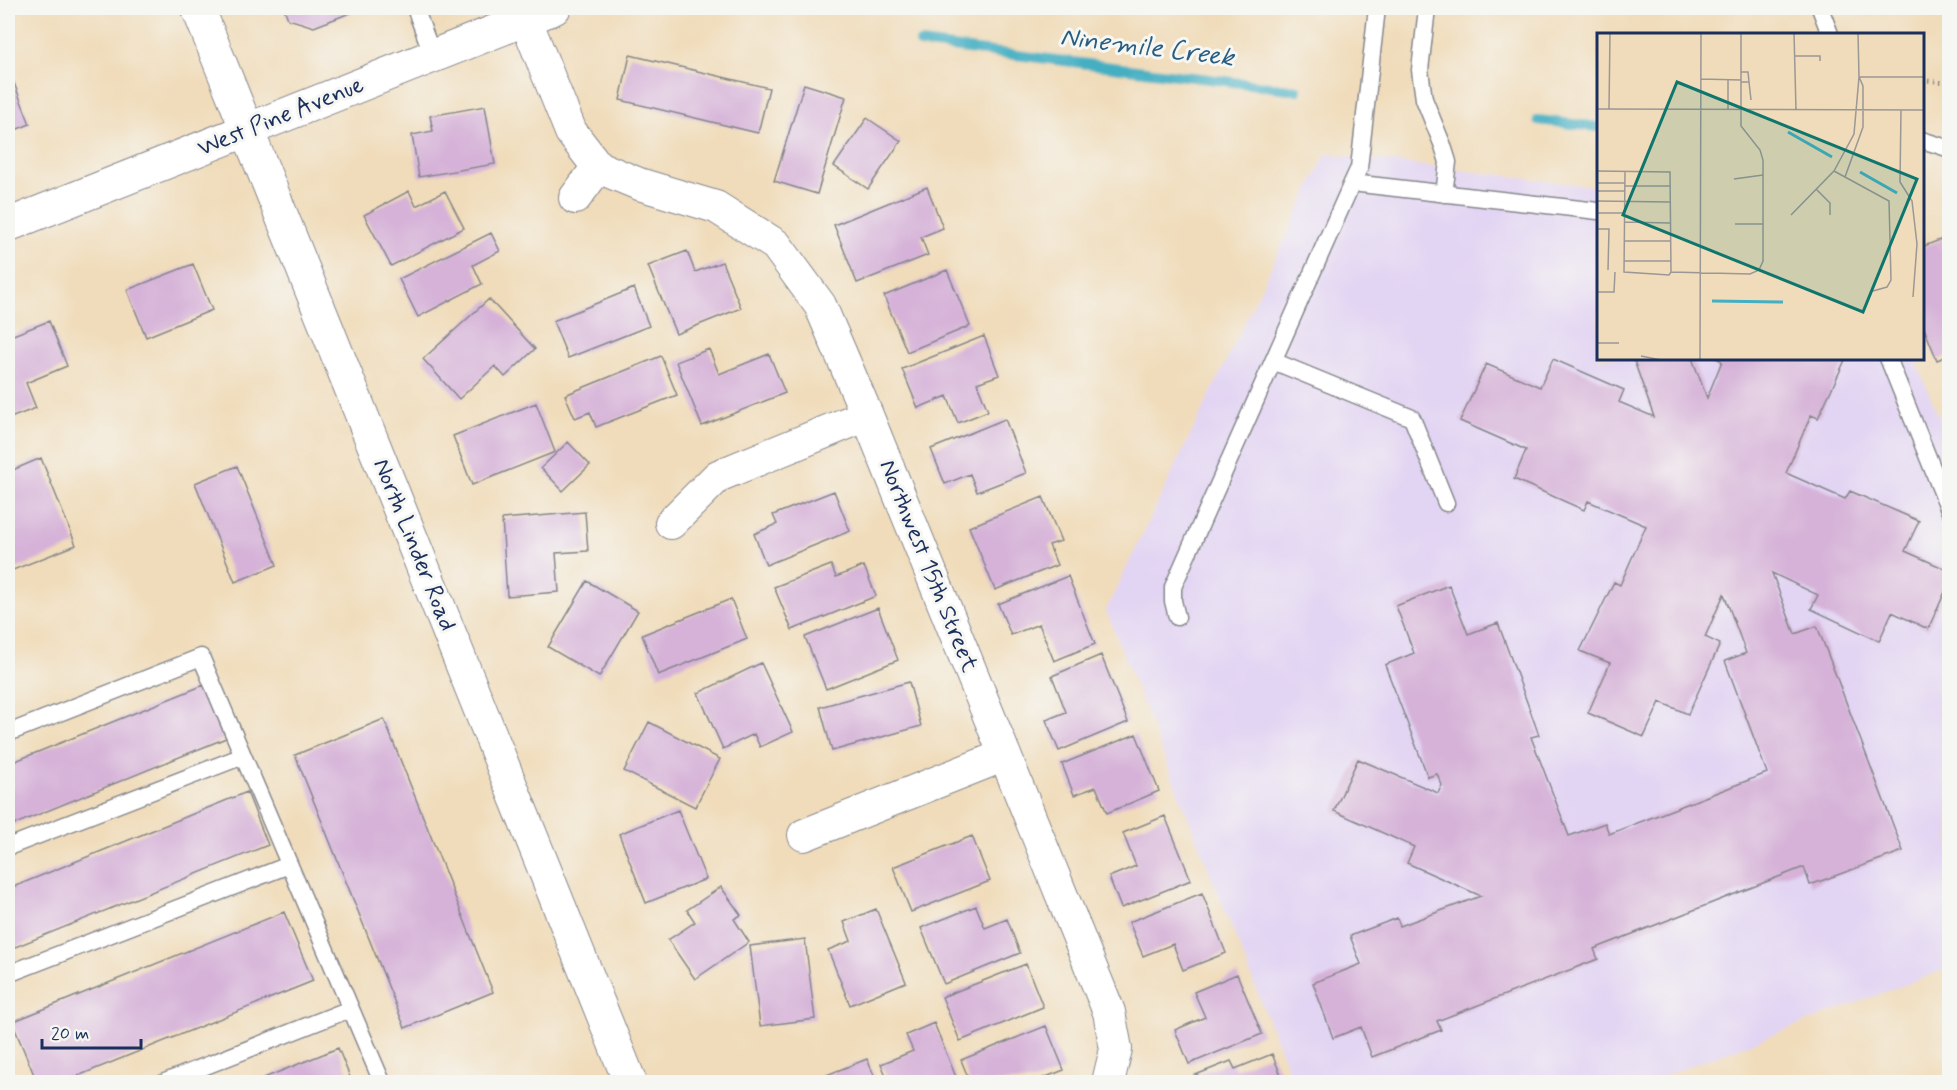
<svg xmlns="http://www.w3.org/2000/svg" width="1957" height="1090" font-family="Mynerve,sans-serif">
<style>
.built{fill:#e2d4f3}
.lines{fill:none;stroke-linecap:round;stroke-linejoin:round}
.stream{stroke:#44afc2;stroke-width:10}
.building{fill:#d6b2d8}
.lane-casing{stroke:#86868c;stroke-width:19}
.street-casing{stroke:#86868c;stroke-width:34}
.secondary-casing{stroke:#86868c;stroke-width:35}
.path{stroke:#86868c;stroke-width:4;stroke-dasharray:1.5 4.5;stroke-linecap:butt}
.lane{stroke:#fff;stroke-width:16}
.street{stroke:#fff;stroke-width:32}
.secondary{stroke:#fff;stroke-width:33}
.labels{text-anchor:middle;dominant-baseline:central;stroke-width:6;stroke-linejoin:round;paint-order:stroke}
.street-label{font-size:24px;fill:#1b2f5e;stroke:#f6f6f2}
.water-label{font-size:26px;font-style:italic;fill:#295c81;stroke:#f6f6f2}
.inset-river{fill:none;stroke:#44afc2;stroke-width:3}
.inset-road{fill:none;stroke:#9b9795;stroke-width:1.5}
.view{fill:#0f766e;fill-opacity:0.15;stroke:#0f766e;stroke-width:3}
.inset-edge{fill:none;stroke:#1b2f5e;stroke-width:3}
</style>
<rect width="100%" height="100%" fill="#f6f6f2"/>
<filter id="ink" filterUnits="userSpaceOnUse"><feTurbulence type="fractalNoise" baseFrequency=".0167" numOctaves="2"/><feDisplacementMap in="SourceGraphic" scale="12" xChannelSelector="R" yChannelSelector="G"/><feConvolveMatrix kernelMatrix="1 2 1 2 8 2 1 2 1" color-interpolation-filters="sRGB"/></filter>
<filter id="wash" filterUnits="userSpaceOnUse"><feTurbulence type="fractalNoise" baseFrequency=".008" numOctaves="4" result="noise"/><feDisplacementMap in="SourceGraphic" scale="24" xChannelSelector="R" yChannelSelector="G"/><feGaussianBlur stdDeviation="1.35" result="paint"/><feColorMatrix in="noise" values="0 0 0 0 0 0 0 0 0 0 0 0 0 0 0 0 0 1.4 0 .05"/><feComposite in="paint" operator="in"/></filter>
<g filter="url(#wash)">
<rect width="100%" height="100%" fill="#f0dcba"/>
<path class="built" d="M1326,154L1598,187V358L1915,359L1949,442V968L1647,1082H1293L1106,610Z"/>
<g class="lines">
<path class="stream" d="M920,43L1297,90
M1538,120L1598,127"/>
</g>
<g id="blocks">
<path class="building" d="M284,8H363L314,27L288,19Z
M630,55L769,88L758,133L620,100Z
M12,78L30,124L8,133V80Z
M804,84L846,97L817,194L774,181Z
M485,106L495,164L419,177L412,135L433,131L430,116Z
M867,118L901,141L868,189L834,166Z
M927,187L943,228L921,237L928,255L857,283L834,225Z
M409,191L416,206L445,191L464,228L391,266L364,215Z
M491,233L500,251L473,265L482,284L418,317L399,279Z
M1947,237L1950,244V355L1937,360L1922,323V247Z
M687,251L695,272L722,262L741,308L676,334L648,266Z
M193,264L212,310L146,337L127,290Z
M947,270L970,326L907,352L884,296Z
M634,288L649,326L568,358L553,321Z
M489,299L535,349L505,377L495,366L459,399L423,359Z
M49,321L67,366L26,383L36,408L8,419V337Z
M984,336L999,375L977,383L988,411L958,423L947,396L918,408L902,369Z
M709,349L719,374L769,354L785,393L702,426L676,362Z
M661,356L677,395L596,427L590,412L575,418L565,395Z
M1633,358H1692L1707,398L1722,361L1716,358H1846L1818,418L1811,415L1786,473L1845,499L1850,491L1919,521L1905,551L1950,571V581L1928,629L1892,612L1879,641L1811,609L1818,595L1772,573L1795,634L1817,626L1903,851L1810,885L1804,867L1594,949L1598,959L1437,1021L1441,1030L1372,1057L1361,1027L1333,1038L1313,983L1361,964L1350,936L1397,918L1400,926L1481,896L1407,863L1414,847L1334,811L1358,759L1438,793L1442,785L1437,774L1428,777L1385,665L1414,653L1396,606L1449,585L1468,634L1498,623L1539,735L1531,737L1569,836L1605,823L1609,834L1767,773L1725,661L1746,653L1724,594L1705,637L1720,644L1688,714L1660,702L1644,737L1588,713L1610,663L1580,651L1614,582L1620,585L1646,526L1588,501L1584,510L1514,479L1526,450L1460,421L1486,364L1540,387L1553,359L1624,390L1619,402L1654,417Z
M536,403L555,452L472,485L453,436Z
M1005,419L1026,473L977,492L970,474L945,484L931,449Z
M568,442L590,465L563,491L541,468Z
M41,458L76,545L8,572V472Z
M237,466L277,565L235,582L195,483Z
M834,491L850,531L766,565L754,534L777,524L773,515Z
M1043,497L1061,541L1049,545L1057,565L995,590L969,527Z
M585,512L588,551L556,553L559,592L507,596L502,519Z
M831,565L836,577L864,566L876,596L792,630L774,587Z
M1068,576L1095,644L1054,661L1039,624L1011,635L998,604Z
M587,581L638,611L599,677L548,647Z
M731,599L747,639L658,675L642,635Z
M878,608L898,660L826,689L805,637Z
M1101,655L1128,722L1059,751L1046,720L1066,712L1052,676Z
M761,663L793,732L760,747L754,734L723,749L698,693Z
M909,682L921,726L832,751L820,707Z
M204,685L226,738L8,827V764Z
M384,719L493,992L405,1028L295,755Z
M649,722L720,759L695,807L624,771Z
M1136,734L1159,791L1107,813L1096,787L1074,795L1062,764Z
M247,792L268,845L8,950V889Z
M678,810L706,879L646,903L619,834Z
M1165,816L1191,880L1121,908L1109,877L1136,866L1123,833Z
M972,836L990,881L911,912L893,867Z
M721,887L741,915L734,919L749,942L695,979L668,940L695,922L687,910Z
M1202,893L1226,953L1183,970L1173,944L1143,956L1129,922Z
M976,906L985,928L1007,919L1020,953L944,984L921,928Z
M876,909L906,982L850,1005L828,950L851,941L844,922Z
M284,912L313,981L63,1082H37L12,1022Z
M805,939L815,1019L760,1026L750,946Z
M1026,964L1043,1007L960,1041L942,997Z
M1237,974L1262,1034L1189,1064L1175,1030L1205,1017L1194,992Z
M934,1023L958,1082H889L881,1064L913,1051L906,1035Z
M1046,1026L1064,1070L1033,1082H970L961,1060Z
M338,1048L352,1082H254Z
M1272,1054L1284,1082H1196L1193,1076L1231,1061L1235,1069Z
M867,1059L877,1082H809Z"/>
</g>
</g>
<g filter="url(#ink)">
<use href="#blocks" fill-opacity="0" stroke="#86868c" stroke-width="1.5"/>
<g class="lines">
<g class="lane-casing">
<path id="lane" d="M415,8L433,56
M1427,8L1420,70L1424,99L1443,146L1448,162L1444,194
M1820,8L1830,34
M1922,140L1950,149
M1352,183L1359,168L1377,8
M1888,358L1950,512
M1273,361L1412,418L1446,503
M1177,617L1173,601V587L1352,183L1598,211
M8,733L201,657L382,1082
M8,847L243,756
M8,974L289,865
M165,1082L350,1009"/>
</g>
<g class="street-casing">
<path id="street" d="M521,8L571,132L598,167L639,184L716,207L776,245L820,305L867,415L1109,1012L1116,1049L1108,1082
M575,198L598,167
M671,523L718,476L867,415
M804,835L1005,755"/>
</g>
<g class="secondary-casing">
<path id="secondary" d="M198,8L630,1082
M8,225L554,8"/>
</g>
<path class="path" d="M1922,80L1950,83"/>
<use href="#lane" class="lane"/>
<use href="#street" class="street"/>
<use href="#secondary" class="secondary"/>
</g>
</g>
<g class="labels">
<g class="street-label">
<text transform="translate(281 117) rotate(-22)">West Pine Avenue</text>
<text transform="translate(414 545) rotate(68)">North Linder Road</text>
<text transform="translate(928 566) rotate(68)">Northwest 15th Street</text>
</g>
<g class="water-label">
<text transform="translate(1147 48) rotate(7)">Ninemile Creek</text>
</g>
</g>
<g transform="translate(1597 33)">
<rect width="327" height="327" fill="#f0dcba"/>
<path class="inset-river" d="M191,99L235,124M263,139L300,160M115,268L186,269"/>
<path class="inset-road" d="M197,0L199,77M261,0L262,44H327M197,23H223V28M144,39H151L152,49H144M104,46L144,47M152,49L154,67M0,76L327,77M12,76L13,0M131,77V46M304,77L303,149L315,168L320,211L316,264M0,138L73,139L74,239L153,241L162,237L166,228V127L163,117L144,93V0M237,138L257,101L262,44L266,53V94L248,144M28,139L27,239L72,242L74,239M137,146L166,142M0,150H28M28,153H73M219,156L233,170V182M0,158H28M0,168L73,169M0,180H27M194,182L237,138L292,168L294,247L290,254L276,258M27,189L73,190M138,191H166M0,196H12L11,237M27,208H74M27,228H74M0,259H17L18,239M0,310H22M44,323L64,327M103,327L104,0"/>
<path class="view" d="M80,49L320,146L266,279L26,182Z"/>
<rect width="327" height="327" class="inset-edge"/>
</g>
<rect width="1957" height="1090" fill="none" stroke="#f6f6f2" stroke-width="30"/>
<path d="M42 1039v9h99v-9" fill="none" stroke="#1b2f5e" stroke-width="3"/>
<text x="51" y="1039" font-size="18" fill="#1b2f5e" stroke="#f6f6f2" stroke-width="4.5" paint-order="stroke">20 m</text>
</svg>
